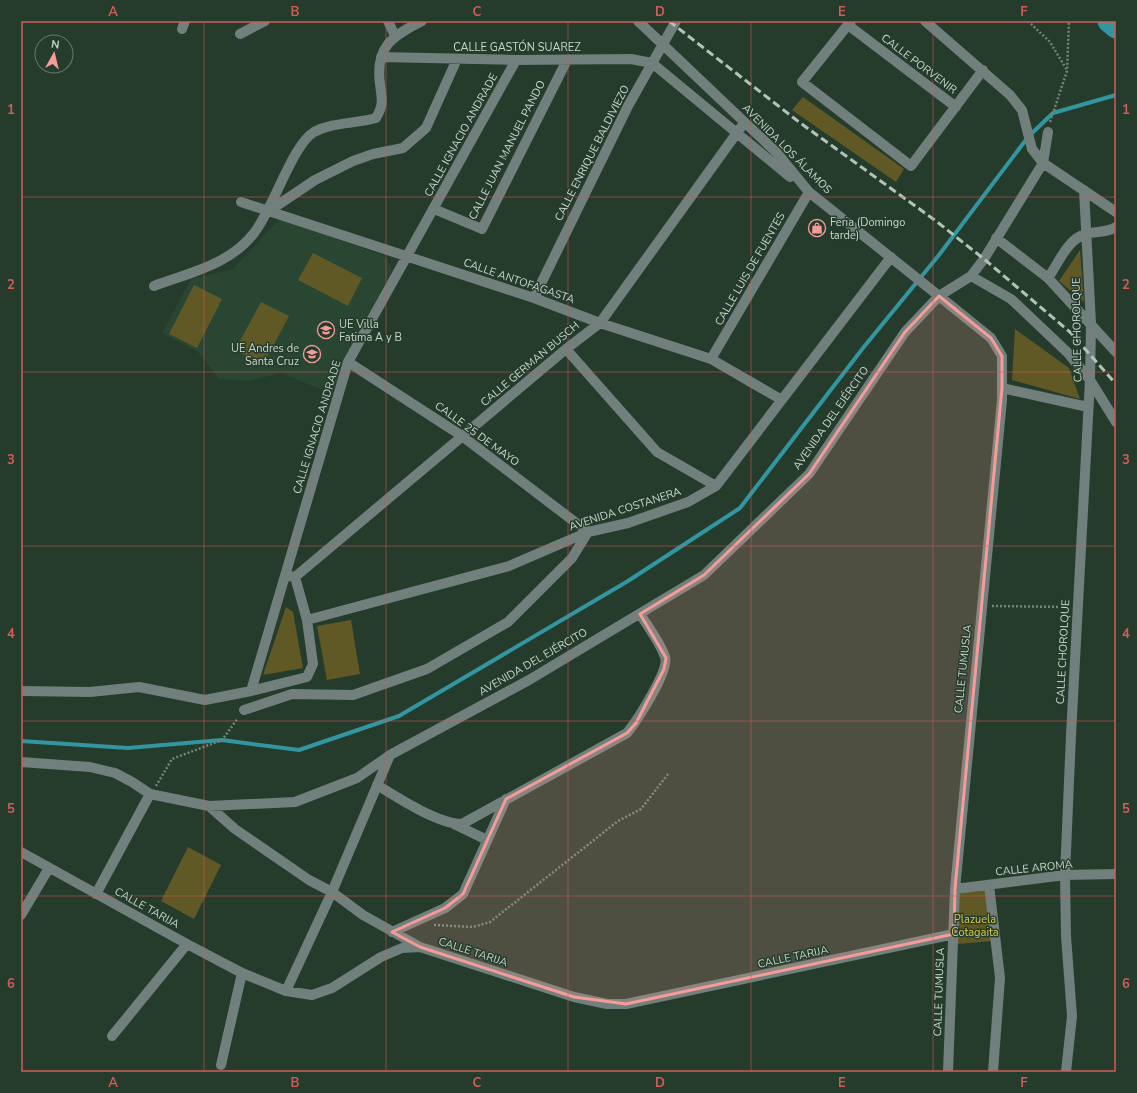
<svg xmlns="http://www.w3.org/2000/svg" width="1137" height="1093" font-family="'Nunito Sans',sans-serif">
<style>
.built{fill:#294632}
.green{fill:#615925}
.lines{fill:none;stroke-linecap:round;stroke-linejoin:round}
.stream{stroke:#3395a0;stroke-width:4}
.river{stroke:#3395a0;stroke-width:23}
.path{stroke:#738578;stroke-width:2.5;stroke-dasharray:2 2;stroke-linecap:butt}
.minor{stroke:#71807c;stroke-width:10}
.rail{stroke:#b4c3b8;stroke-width:3;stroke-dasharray:8 4;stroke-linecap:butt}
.marked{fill:#f59b98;fill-opacity:0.2;stroke:#f59b98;stroke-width:3;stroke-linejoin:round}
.grid{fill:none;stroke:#d25c59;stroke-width:1;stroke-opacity:0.55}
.labels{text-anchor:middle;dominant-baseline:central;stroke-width:3;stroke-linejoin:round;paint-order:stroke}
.street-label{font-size:11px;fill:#c8d6cc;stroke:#253c2c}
.poi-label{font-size:11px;fill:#c8d6cc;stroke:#253c2c;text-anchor:start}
.park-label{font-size:11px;fill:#dcca4f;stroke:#253c2c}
.neatline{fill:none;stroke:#d25c59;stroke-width:1.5}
.grid-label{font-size:13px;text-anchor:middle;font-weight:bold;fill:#d25c59}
</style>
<rect width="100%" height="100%" fill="#253c2c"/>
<path class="built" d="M280,219L385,256L392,271L347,353L332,394L281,373L249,381L219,379L198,352L162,333L191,279L233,269Z"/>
<path class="green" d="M803,97L904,169L896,182L792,110Z
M1080,250L1084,302L1059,281Z
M313,253L362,278L348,306L298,280Z
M194,285L222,299L197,348L169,334Z
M261,302L289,316L263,365L235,350Z
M1015,329L1069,368L1080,399L1012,380Z
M286,607L293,612L303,668L263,675Z
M351,620L360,674L327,680L317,626Z
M188,847L221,865L194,919L161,901Z
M986,888L993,941L958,944V893Z"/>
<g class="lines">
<path class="stream" d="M21,741L128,748L222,740L299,750L399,716L628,581L740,508L863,348L939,255L1028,137L1053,113L1116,95"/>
<path class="river" d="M1109,21L1116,27"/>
<path class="path" d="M1028,21L1050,42L1067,70
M1050,122L1067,71L1069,21
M992,606L1067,607
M156,786L172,759L222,740L238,718
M434,925L473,927L490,922L618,821L641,809L668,774"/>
<path class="minor" d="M388,21L395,36
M638,21L777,153L809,192L939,296L971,276L1011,299L1068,353L1090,380L1116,422
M851,21L802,82L911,166L983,70
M925,21L1010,95L1022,110L1032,149L1043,163L1116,212
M848,25L956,107
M182,29L185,21
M240,34L265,21
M381,57L516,60L631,59L652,63L790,177
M241,202L534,298L600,323L711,359L782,400
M434,209L482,229L567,60
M269,211L315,180L353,161L373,154L403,148L426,128L457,59
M996,238L1048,278L1116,352
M971,276L984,259L1043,163L1048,132
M1048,278C1058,264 1068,238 1086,234C1096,231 1107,233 1116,227
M154,286C189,273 231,264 254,233C273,209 293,144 314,132C333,122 355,124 376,118C384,104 382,100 380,84C375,47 392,36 422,21
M534,298L628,106L676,21
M566,349L657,452L716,486
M711,359L809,192
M1002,388L1088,407
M289,576L295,577L566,349L600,323L744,123
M295,577L307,620L509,566L588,532L628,523L688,502L716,486L891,257
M21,691L90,692L139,687L205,700L251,691L307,677L313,664L307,620
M251,691L348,362L516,60
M244,710L292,694L353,695L427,669L508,622L572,558L588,532L462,436L348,362
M21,762L90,767L115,773L132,782L150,794L209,806L295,802L357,778L390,755L529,680L704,575L809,474L905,332L939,296L991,338L1002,356V400L955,889L948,1072
M377,785C398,798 438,824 462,824L627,733C636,722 670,670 665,657C660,642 648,627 640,614
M209,806L235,829L309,880L332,892L363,915L420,947
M454,824L487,840
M21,852L187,944L242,973L286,991L312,995L332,988L381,957L402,948L420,947L574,997L607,1004H626L954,934
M989,885L1000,978L993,1072
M955,889L1065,875L1116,874
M96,894L150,794
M21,915L49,868
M392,932L445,908L463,894L506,799
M286,991L332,892L390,755
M112,1036L187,944
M221,1065L242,973
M1066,1072L1072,1016L1066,936L1065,875L1071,735L1090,380L1091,323L1084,190"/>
<path class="rail" d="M669,21L799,122L936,221L984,259L1071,333L1116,384"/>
</g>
<path class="marked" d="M939,296L991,338L1002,356V388L955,889L954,934L626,1004L574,997L420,947L392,932L445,908L463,894L506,799L627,733L636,723L664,669L666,658L640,614L704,575L809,474L905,332Z"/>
<path class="grid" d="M204,21V1072M386,21V1072M568,21V1072M751,21V1072M933,21V1072M21,197H1116M21,372H1116M21,546H1116M21,721H1116M21,896H1116"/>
<defs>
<g id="shop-ring" transform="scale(0.9)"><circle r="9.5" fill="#253c2c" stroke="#f59b98" stroke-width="1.5"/><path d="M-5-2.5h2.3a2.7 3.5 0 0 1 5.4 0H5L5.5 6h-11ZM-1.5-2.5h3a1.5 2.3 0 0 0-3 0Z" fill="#f59b98"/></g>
<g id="school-ring" transform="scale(0.9)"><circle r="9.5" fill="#253c2c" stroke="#f59b98" stroke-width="1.5"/><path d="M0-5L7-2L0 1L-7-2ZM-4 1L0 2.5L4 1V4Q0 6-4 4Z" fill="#f59b98"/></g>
</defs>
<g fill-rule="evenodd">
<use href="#shop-ring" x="817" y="228"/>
<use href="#school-ring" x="326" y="330"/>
<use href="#school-ring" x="312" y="354"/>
</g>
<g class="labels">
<g class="street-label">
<text x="517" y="47">CALLE GASTÓN SUAREZ</text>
<text transform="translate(919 64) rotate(37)">CALLE PORVENIR</text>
<text transform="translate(461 135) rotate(-61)">CALLE IGNACIO ANDRADE</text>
<text transform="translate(787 149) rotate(45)">AVENIDA LOS ÁLAMOS</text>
<text transform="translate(507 150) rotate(-63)">CALLE JUAN MANUEL PANDO</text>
<text transform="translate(592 153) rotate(-63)">CALLE ENRIQUE BALDIVIEZO</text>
<text transform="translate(750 269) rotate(-60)">CALLE LUIS DE FUENTES</text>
<text transform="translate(519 281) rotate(19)">CALLE ANTOFAGASTA</text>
<text transform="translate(1077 330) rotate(-91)">CALLE CHOROLQUE</text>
<text transform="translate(530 364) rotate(-40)">CALLE GERMAN BUSCH</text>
<text transform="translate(831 418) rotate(-55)">AVENIDA DEL EJÉRCITO</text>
<text transform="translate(317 427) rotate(-73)">CALLE IGNACIO ANDRADE</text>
<text transform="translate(477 434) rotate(36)">CALLE 25 DE MAYO</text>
<text transform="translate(625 509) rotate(-18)">AVENIDA COSTANERA</text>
<text transform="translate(1063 652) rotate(-87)">CALLE CHOROLQUE</text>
<text transform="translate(533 662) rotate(-30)">AVENIDA DEL EJÉRCITO</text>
<text transform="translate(963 669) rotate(-84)">CALLE TUMUSLA</text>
<text transform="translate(1034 868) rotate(-6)">CALLE AROMA</text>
<text transform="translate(147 908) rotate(29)">CALLE TARIJA</text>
<text transform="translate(473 952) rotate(18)">CALLE TARIJA</text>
<text transform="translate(793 957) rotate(-12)">CALLE TARIJA</text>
<text transform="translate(939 992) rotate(-88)">CALLE TUMUSLA</text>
</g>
<g class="poi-label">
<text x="830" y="222">Feria (Domingo<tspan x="830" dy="13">tarde)</tspan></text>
<text x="339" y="324">UE Villa<tspan x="339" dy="13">Fatima A y B</tspan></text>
<text x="299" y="348" text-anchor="end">UE Andres de<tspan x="299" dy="13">Santa Cruz</tspan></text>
</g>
<g class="park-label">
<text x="975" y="919">Plazuela<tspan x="975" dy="13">Cotagaita</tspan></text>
</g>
</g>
<rect width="1137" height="1093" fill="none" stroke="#253c2c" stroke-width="44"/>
<g transform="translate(54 54) rotate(8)"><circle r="19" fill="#253c2c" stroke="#667a6c"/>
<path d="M0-3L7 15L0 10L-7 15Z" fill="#f59b98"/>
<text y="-6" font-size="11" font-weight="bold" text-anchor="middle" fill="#c8d6cc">N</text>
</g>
<rect x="22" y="22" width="1093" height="1049" class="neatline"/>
<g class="grid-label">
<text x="113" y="16">A</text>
<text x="295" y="16">B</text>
<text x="477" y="16">C</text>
<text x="660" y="16">D</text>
<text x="842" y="16">E</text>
<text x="1024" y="16">F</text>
<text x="11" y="114">1</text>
<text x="1126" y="114">1</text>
<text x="11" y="289">2</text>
<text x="1126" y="289">2</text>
<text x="11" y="464">3</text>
<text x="1126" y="464">3</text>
<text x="11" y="638">4</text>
<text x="1126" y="638">4</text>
<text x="11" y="813">5</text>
<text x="1126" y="813">5</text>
<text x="11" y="988">6</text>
<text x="1126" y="988">6</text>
<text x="113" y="1087">A</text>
<text x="295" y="1087">B</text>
<text x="477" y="1087">C</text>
<text x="660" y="1087">D</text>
<text x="842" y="1087">E</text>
<text x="1024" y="1087">F</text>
</g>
</svg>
